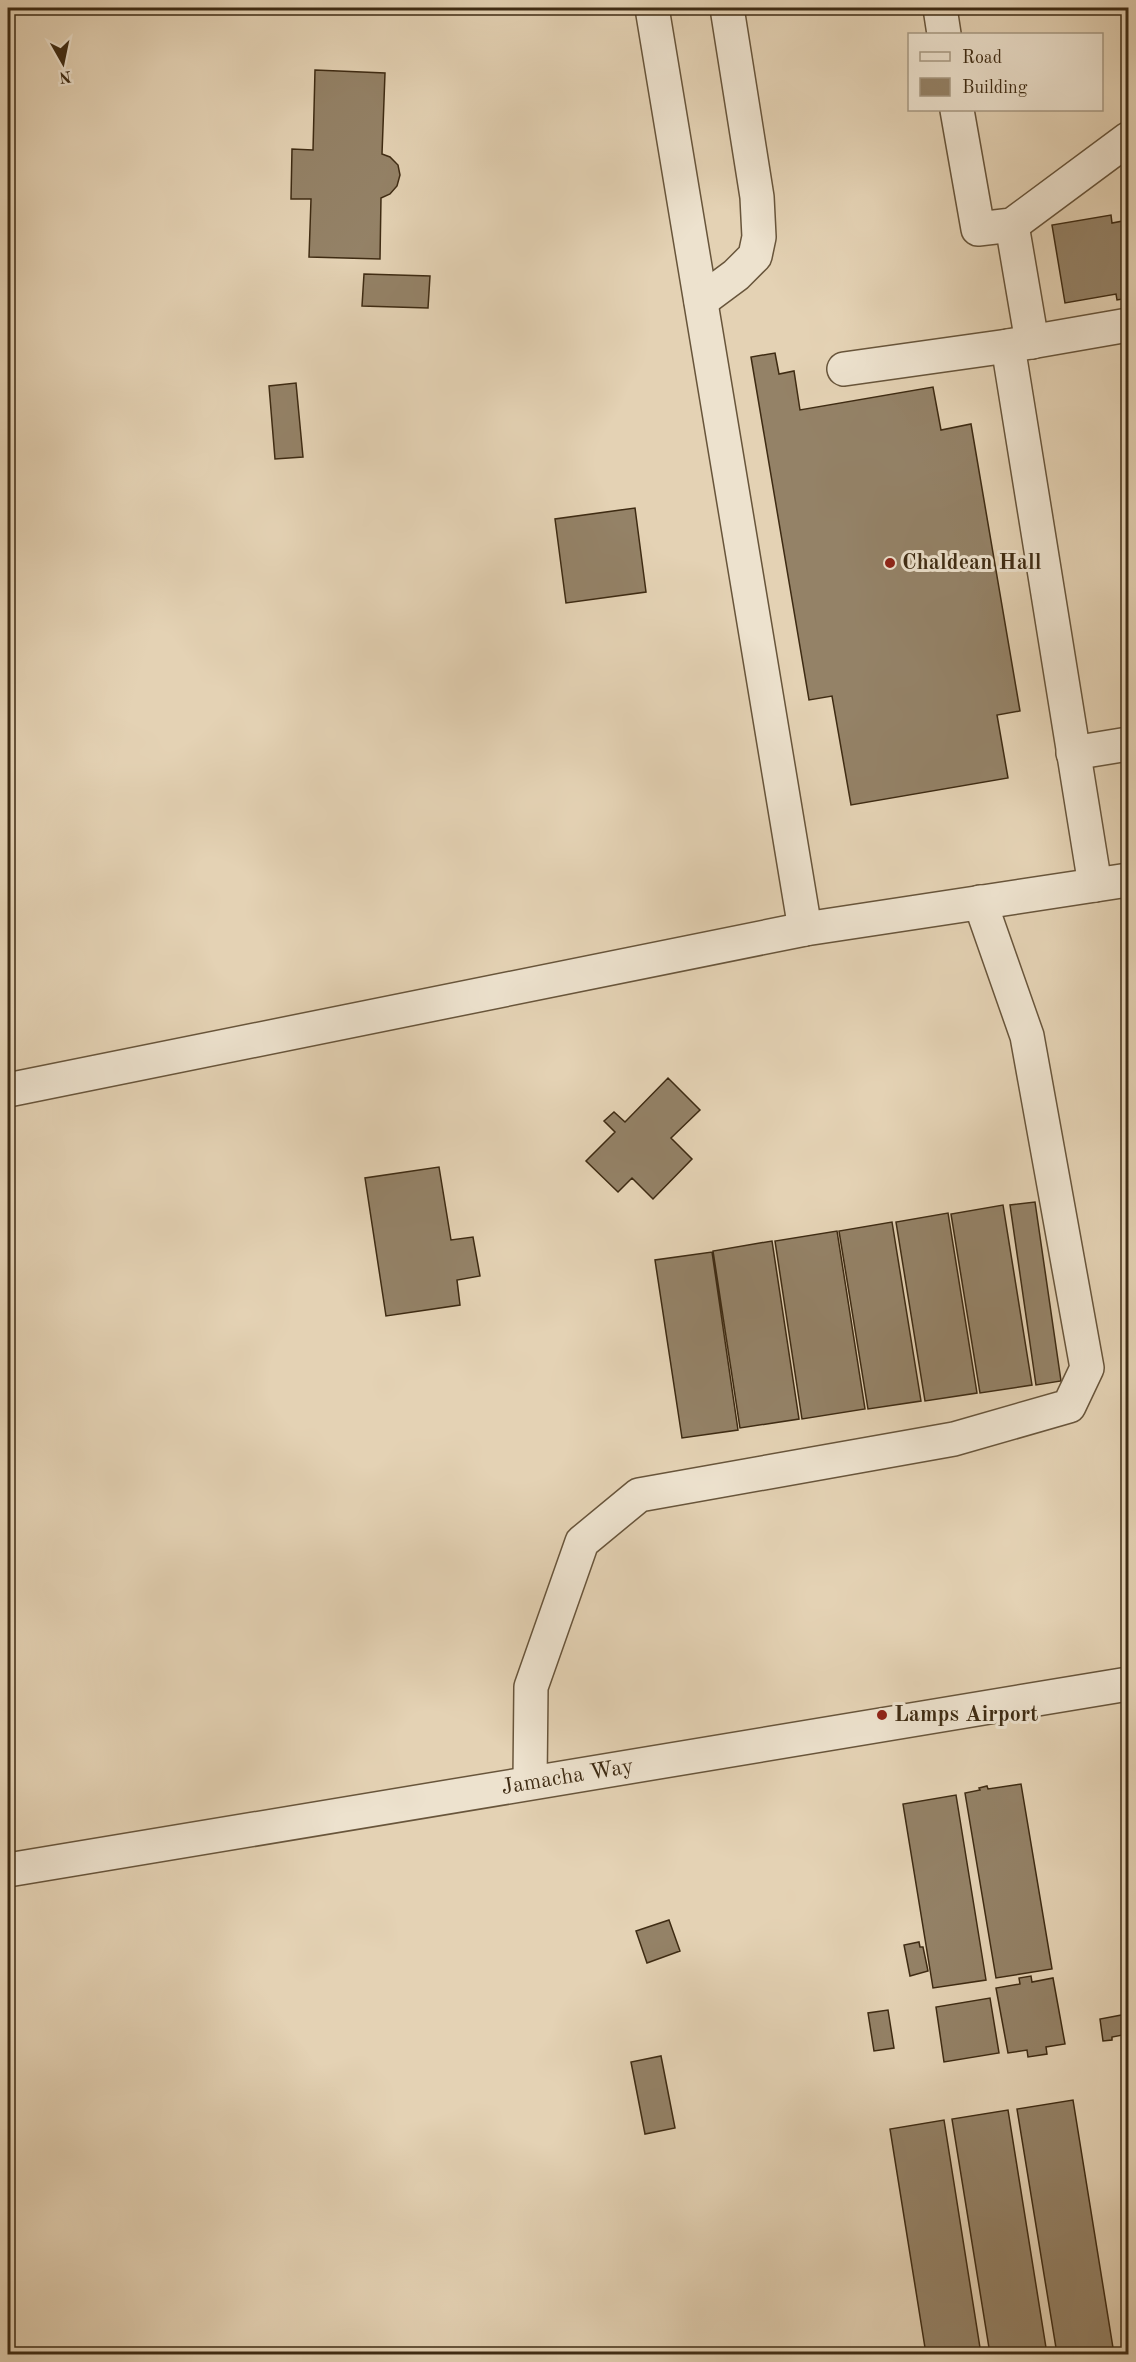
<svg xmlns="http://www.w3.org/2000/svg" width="1136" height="2362" font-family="'Old Standard TT',serif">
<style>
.building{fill:#948267;stroke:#3e2b13;stroke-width:1.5}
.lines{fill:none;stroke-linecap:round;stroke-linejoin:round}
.minor-casing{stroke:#68553b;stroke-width:36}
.minor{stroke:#ede2ce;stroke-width:33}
.poi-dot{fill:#8f2418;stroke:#ede2ce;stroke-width:2}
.labels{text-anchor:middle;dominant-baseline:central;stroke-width:6;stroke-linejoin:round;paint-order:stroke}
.poi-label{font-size:22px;font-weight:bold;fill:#3e2b13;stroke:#ede2ce;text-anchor:start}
.street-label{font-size:22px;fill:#3e2b13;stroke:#ede2ce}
</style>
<rect width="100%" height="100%" fill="#e4d2b4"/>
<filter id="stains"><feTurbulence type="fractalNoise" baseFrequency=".00333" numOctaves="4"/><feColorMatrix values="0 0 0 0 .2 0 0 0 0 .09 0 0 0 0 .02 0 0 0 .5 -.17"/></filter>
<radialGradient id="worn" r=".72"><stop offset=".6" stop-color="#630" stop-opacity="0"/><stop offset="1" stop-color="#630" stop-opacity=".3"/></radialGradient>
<path class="building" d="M315,70L385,73L382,154L390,157L398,165L400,175L397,186L390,194L381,198L380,259L309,257L311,199H291L292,149L313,150Z
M1111,215L1112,223L1128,220V298L1117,300L1116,294L1065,303L1052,225Z
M364,274L430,276L428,308L362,306Z
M775,353L779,374L794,371L800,410L933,387L941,430L971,424L1020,711L997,715L1008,778L851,805L832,696L809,700L751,357Z
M296,383L303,457L275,459L269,386Z
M635,508L646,592L566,603L555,519Z
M668,1078L700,1110L671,1138L692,1159L653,1199L632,1178L618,1192L586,1161L615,1132L604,1121L614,1112L625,1122Z
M439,1167L451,1240L473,1237L480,1276L457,1280L460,1305L386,1316L365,1178Z
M1035,1202L1061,1381L1036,1385L1010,1205Z
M1003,1205L1032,1385L980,1393L951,1214Z
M948,1213L977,1393L925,1401L896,1222Z
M892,1222L921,1401L868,1409L839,1231Z
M837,1231L865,1409L802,1419L775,1241Z
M772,1241L799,1419L740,1428L713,1251Z
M712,1252L738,1430L682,1438L655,1260Z
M1021,1784L1052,1969L996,1978L965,1793L980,1790L979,1788L987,1786L988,1789Z
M956,1795L986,1980L933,1988L903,1804Z
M669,1920L680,1951L647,1963L636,1931Z
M919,1942L920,1947H923L928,1971L910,1976L904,1945Z
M1031,1976L1032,1982L1053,1978L1065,2044L1046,2047L1047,2054L1028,2057L1027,2050L1008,2053L996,1988L1020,1984L1019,1978Z
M990,1998L999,2053L944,2062L936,2007Z
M888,2010L894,2048L874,2051L868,2013Z
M1127,2014L1128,2034L1112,2037V2040L1103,2041L1100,2019Z
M661,2056L675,2128L645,2134L631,2062Z
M1073,2100L1114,2354H1057L1017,2109Z
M1008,2110L1047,2354H990L952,2119Z
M944,2120L981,2354H926L890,2129Z"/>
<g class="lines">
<g class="minor-casing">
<g id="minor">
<path d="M652,8L805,929"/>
<path d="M940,8L944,34"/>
<path d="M957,110L978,229L1012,225L1128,139"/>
<path d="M1012,225L1032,342"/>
<path d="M701,301L736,275L755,256L759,237L757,197L727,8"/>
<path d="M844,369L1008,346"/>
<path d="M1073,753L1128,744"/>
<path d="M1095,885L1008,346L1128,325"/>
<path d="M8,1090L805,929L1128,880"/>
<path d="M530,1782L531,1687L582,1542L639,1495L954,1439L1069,1406L1087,1368L1027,1036L980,902"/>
<path id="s1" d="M8,1870L1128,1684"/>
</g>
</g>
<use href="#minor" class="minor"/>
</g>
<g class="poi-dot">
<circle cx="890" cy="563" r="6"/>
<circle cx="882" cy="1715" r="6"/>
</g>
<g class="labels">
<g class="poi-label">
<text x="902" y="563">Chaldean Hall</text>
<text x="894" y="1715">Lamps Airport</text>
</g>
<g class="street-label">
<text stroke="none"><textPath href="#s1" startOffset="567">Jamacha Way</textPath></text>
</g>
</g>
<rect width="1136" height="2362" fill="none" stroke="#e4d2b4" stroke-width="30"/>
<rect x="9" y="9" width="1118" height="2344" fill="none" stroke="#3e2b13" stroke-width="3"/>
<rect x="15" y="15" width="1106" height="2332" fill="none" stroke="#3e2b13" stroke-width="1.5"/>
<rect x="908" y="33" width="195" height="78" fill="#ede2ce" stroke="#a79983" stroke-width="1.5"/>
<rect x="920" y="52" width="30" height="9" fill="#ede2ce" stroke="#a79983" stroke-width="1.5"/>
<text x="962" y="63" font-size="18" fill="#3e2b13">Road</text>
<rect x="920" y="78" width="30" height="18" fill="#948267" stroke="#a79983" stroke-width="1.5"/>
<text x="962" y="93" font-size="18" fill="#3e2b13">Building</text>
<g transform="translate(63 63) rotate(171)" stroke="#ede2ce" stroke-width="4.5" paint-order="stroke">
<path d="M0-4.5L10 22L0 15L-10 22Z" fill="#3e2b13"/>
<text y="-9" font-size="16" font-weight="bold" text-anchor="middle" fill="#3e2b13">N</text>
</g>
<rect width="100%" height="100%" filter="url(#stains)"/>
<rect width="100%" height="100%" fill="url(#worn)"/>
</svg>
